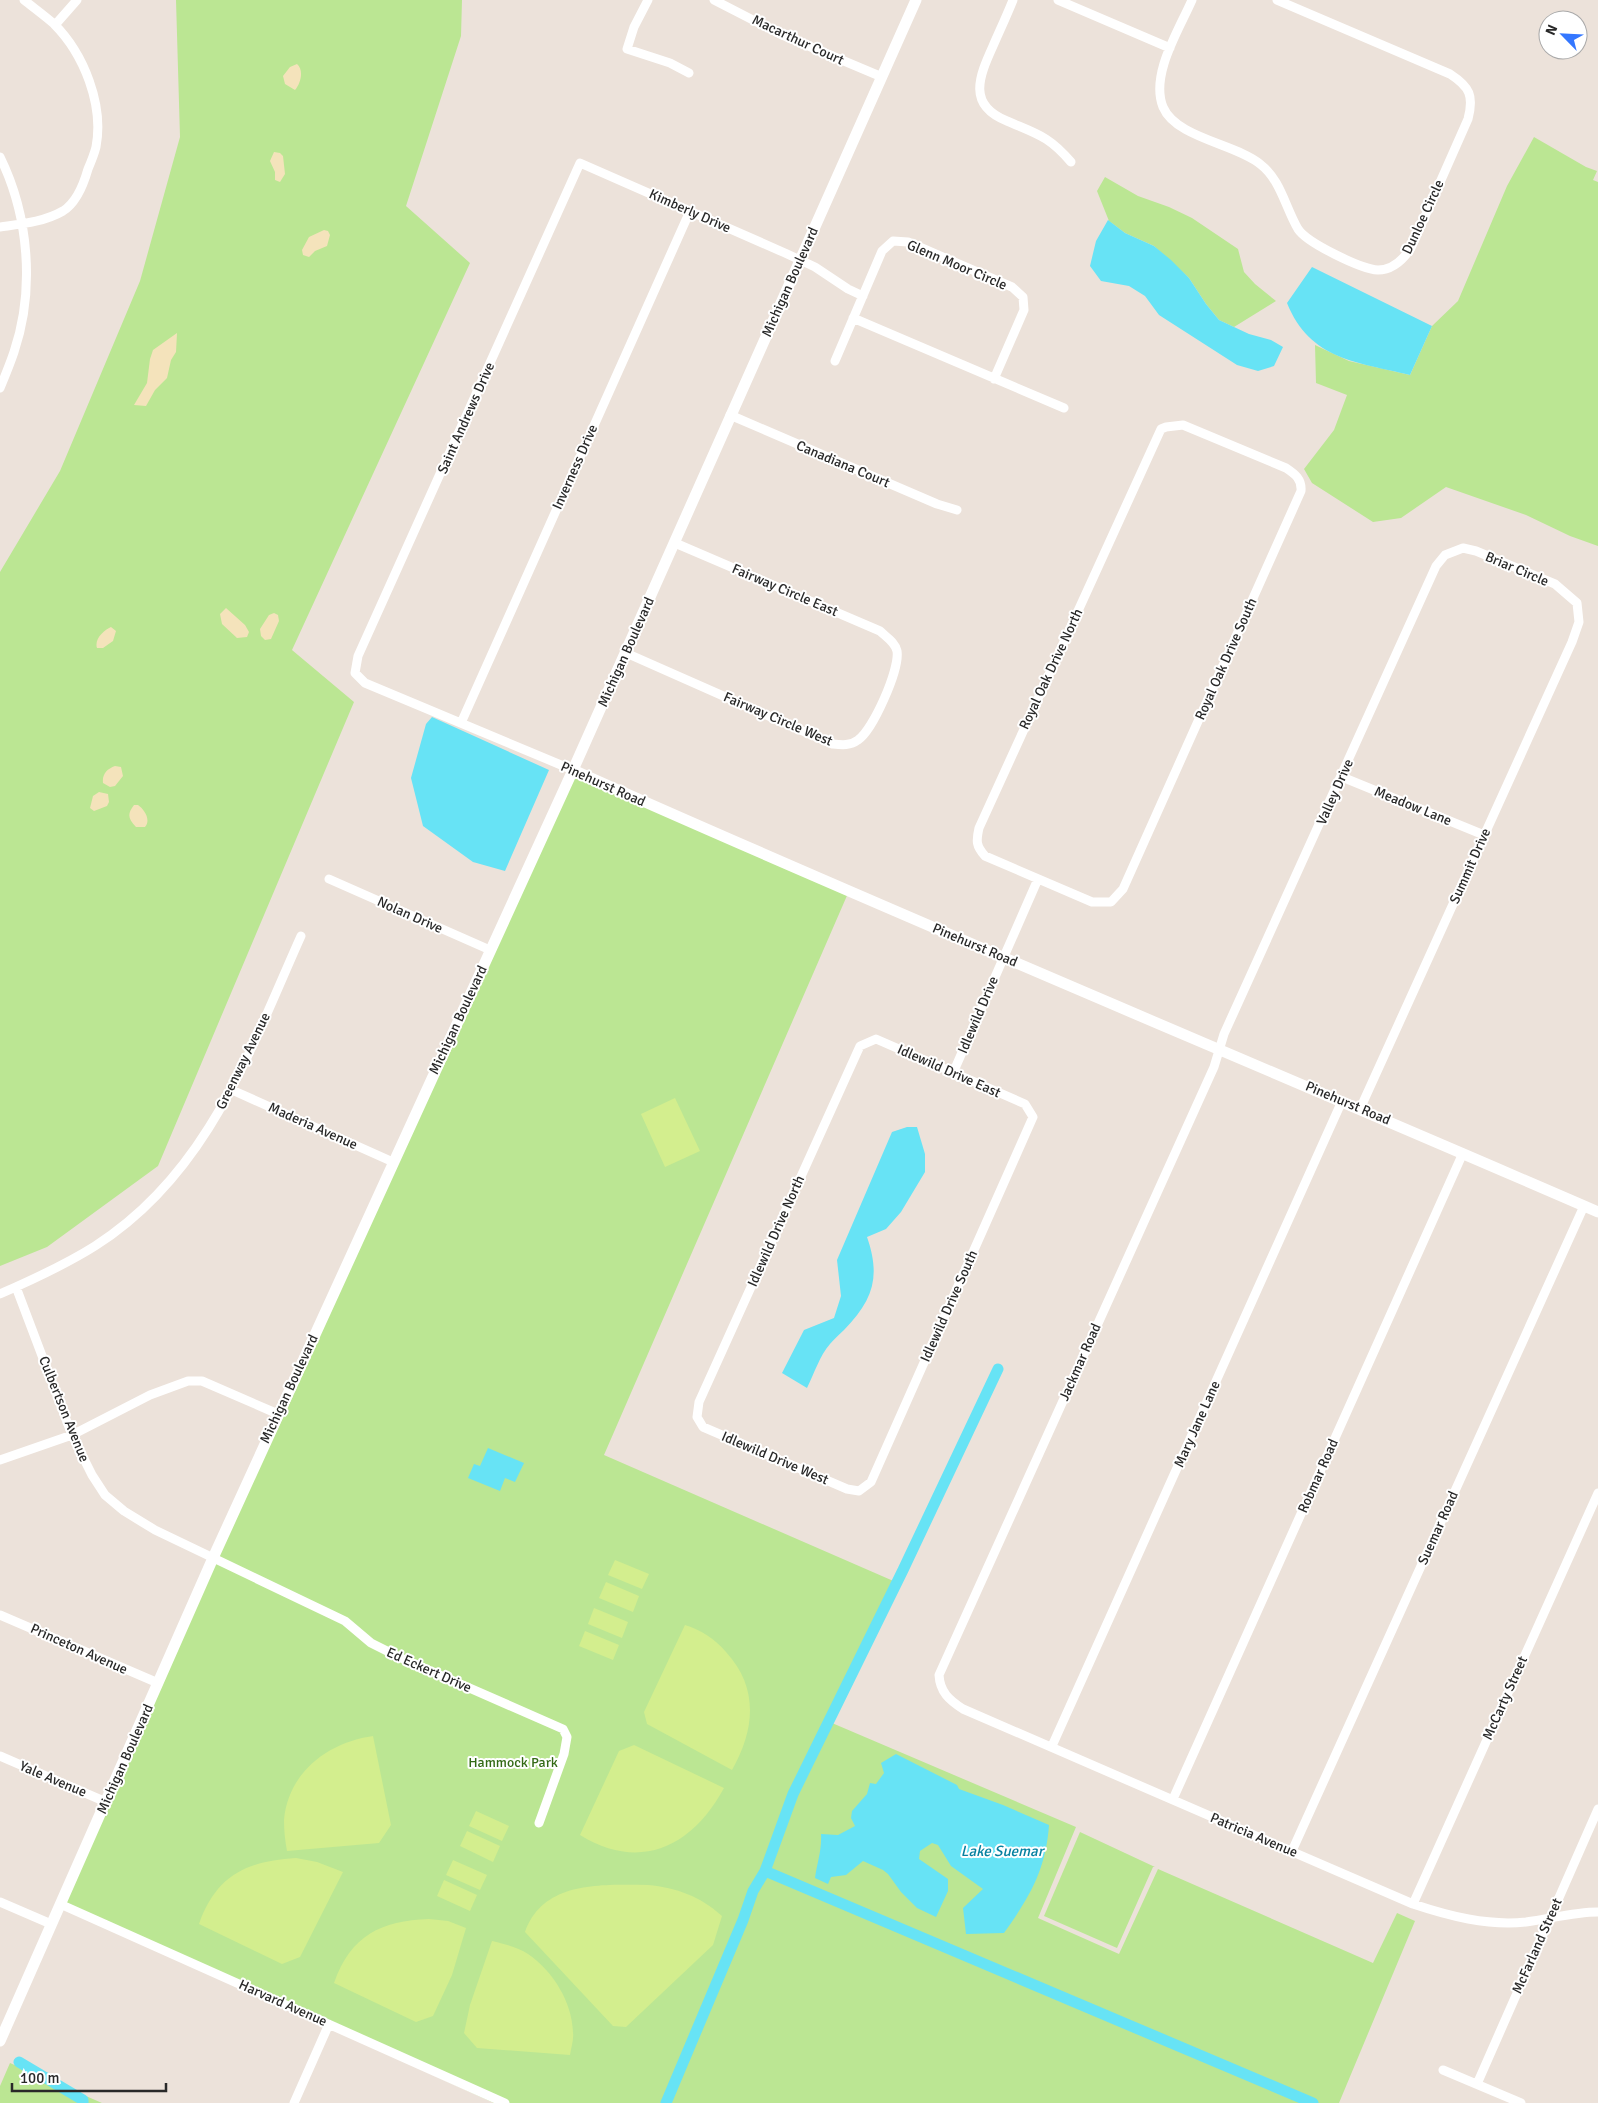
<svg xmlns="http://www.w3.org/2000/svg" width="1598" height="2103" font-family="Signika,sans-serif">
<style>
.green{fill:#bbe693}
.sand{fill:#f4e3bb}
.pitch{fill:#d3ee8e}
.water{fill:#67e3f5}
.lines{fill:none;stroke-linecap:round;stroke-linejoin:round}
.canal{stroke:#67e3f5;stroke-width:11}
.street{stroke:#fff;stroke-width:9}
.secondary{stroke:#fff;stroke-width:11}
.labels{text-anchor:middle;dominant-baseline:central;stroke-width:4;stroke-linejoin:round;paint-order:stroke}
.street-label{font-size:14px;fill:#292929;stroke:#fff}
.park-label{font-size:14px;fill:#336a16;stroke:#fff}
.water-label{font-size:15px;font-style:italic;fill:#0681a0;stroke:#fff}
</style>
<rect width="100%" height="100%" fill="#ece2da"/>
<path class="green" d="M176,0H462L461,36L406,206L470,263L292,650L354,702L158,1166L47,1247L0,1266V572L60,471L140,281L180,137Z
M1534,137L1586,167L1597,171L1593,180L1598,182V546L1570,536L1526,515L1446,487L1401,518L1373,522L1312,483L1304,469L1334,430L1347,395L1316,383L1315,345L1349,361L1410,375L1432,326L1458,301L1507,186Z
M1105,177L1138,196L1169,207L1192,218L1238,249L1244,272L1255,284L1276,301L1234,327L1219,320L1206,304L1189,278L1154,246L1125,233L1109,221L1097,191Z
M573,770L849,891L604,1455L898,1583L832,1723L1076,1827L1038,1918L1119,1954L1158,1869L1373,1963L1397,1913L1415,1921L1339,2103H494L60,1904Z
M1080,1832L1155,1867H1153L1117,1948L1044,1916Z
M10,2063L102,2103H0V2086Z"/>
<path class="sand" d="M297,64C304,70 301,83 295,90L285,84L283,76L290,67Z
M274,152L280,153L283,156L285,174L280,182L275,180V172L270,161Z
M324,230L328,231L330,235L327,246L315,251L309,257L303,255L302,250L309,237Z
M177,333L176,352L171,360L167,378L155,390L146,406L134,405L147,383L150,359L153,350Z
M226,608L245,625L249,632L247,637L237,638L222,624L220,614Z
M274,613L278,615L279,621L271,639L265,640L261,636L260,629L269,615Z
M111,627L116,631L113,641L103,648H97C94,639 104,630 111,627Z
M115,766L121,767L123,776L115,786L110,787L103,783C102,774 107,769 115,766Z
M99,792L108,794L109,802L107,806L94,811L90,808L93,796Z
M134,805H138C145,810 151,820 145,827H136C128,819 127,814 134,805Z"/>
<path class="pitch" d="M675,1098L700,1151L665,1167L641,1114Z
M615,1560L649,1574L642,1589L608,1575Z
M606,1582L639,1596L633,1612L599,1598Z
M594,1608L628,1622L622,1638L588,1624Z
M685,1625C701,1630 715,1639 726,1652C759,1688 755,1729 732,1770L647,1724L644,1712Z
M585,1631L619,1645L613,1660L579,1646Z
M373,1736L391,1825L379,1843L287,1851C285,1841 284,1830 284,1820C288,1772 329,1742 373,1736Z
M634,1745L724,1788C692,1847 640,1872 580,1835L619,1751Z
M476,1811L509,1826L502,1841L469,1826Z
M467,1831L500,1846L493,1862L460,1846Z
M296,1858L317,1862L343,1872L300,1957L282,1964L199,1924C216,1876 246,1861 296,1858Z
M453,1860L487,1875L480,1890L446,1875Z
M444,1880L477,1895L470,1911L437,1896Z
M648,1885C677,1888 700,1896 722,1916L713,1945L626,2027L613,2026L525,1932C544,1880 602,1885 648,1885Z
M429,1919L448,1921L466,1928L452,1975L433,2016L416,2022L334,1983C351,1935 381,1921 429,1919Z
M492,1941C504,1944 518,1947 528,1954C553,1971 572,2002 573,2032C574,2040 571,2048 570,2055L477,2048L464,2033L470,2005Z"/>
<path class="water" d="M1108,220L1125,233L1154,246L1171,260L1189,278L1206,304L1219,320L1249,334L1271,340L1283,347L1274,366L1258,371L1237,365L1159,315L1145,296L1129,286L1101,281L1090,266L1096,241Z
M1312,267L1432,326L1410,375C1357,362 1310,360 1287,303Z
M432,717L549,770L505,871L473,862L423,826L411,778L426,724Z
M907,1127H917L925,1154V1172L901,1212L886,1229L867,1237C881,1277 873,1300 844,1330C839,1335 834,1339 830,1344C820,1355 814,1374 807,1388L782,1373L804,1330L834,1318L841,1296L837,1260L892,1132Z
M488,1448L524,1463L515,1482L505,1478L500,1491L468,1478L474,1464L480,1466Z
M896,1754L957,1785L959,1789L1003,1805L1049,1825C1046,1870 1029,1898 1004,1933L966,1934L963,1908L983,1889L951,1866L938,1845L932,1843L920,1851L919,1859L948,1879V1891L936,1917L917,1908L901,1892L888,1874L883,1870L863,1861L846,1875L831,1877L828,1884L815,1878C817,1863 822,1850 821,1834L838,1835L855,1826L851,1818L852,1811L867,1794L870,1783L876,1784L884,1773L881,1763Z"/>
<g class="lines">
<path class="canal" d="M765,1871L1313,2103
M19,2062L83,2100V2103
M666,2103L743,1920L753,1891L765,1871L793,1794L903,1570L998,1369"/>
<path class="street" d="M648,0L634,27L627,49L670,63L689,73
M714,0L780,34L882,77
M1013,0C1007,15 1000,30 993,46C979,77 967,105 1007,121C1037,134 1049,136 1071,162
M1058,0L1170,48
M1192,0C1179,30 1150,75 1163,107C1176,138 1236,144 1260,164C1281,180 1285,207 1298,229C1307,243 1361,269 1378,270C1393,270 1403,260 1411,248L1468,119C1474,96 1470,87 1450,74L1277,0
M55,25L77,0
M0,157C29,216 35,290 14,352C10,364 5,376 0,388
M0,227C21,224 44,222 63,211C76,203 84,183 88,169C91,162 94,155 96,147C104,105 84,54 54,24C45,16 34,8 24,0
M853,318L1064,408
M835,361L882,251L893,241L908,242L1012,287L1023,297L1024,310L994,379
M730,415L937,504L957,510
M1183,425L1286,468C1295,474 1302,479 1301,491L1123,889L1111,902H1092L985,856C976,846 976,841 979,828L1161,429L1166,427Z
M626,653L832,744C842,745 850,746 858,740C873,730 900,669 897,651C895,642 886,637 880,631L675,543
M461,723L690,211
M573,770L365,683L355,673L358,656L580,163L785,253L815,267L848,289L863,296
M1342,777L1484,835
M329,879L490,950
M876,1039L1025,1104L1033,1117L871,1482L859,1491L847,1489L703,1427L697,1417L699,1402L860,1046Z
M953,1073L1038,879
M232,1090L393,1162
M1360,1109L1572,642L1579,622L1577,603L1555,584L1476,551L1463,548L1445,555L1436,566L1224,1034L1214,1067L939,1675C940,1692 949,1700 963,1709L1413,1904C1449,1916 1487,1926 1526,1922C1550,1919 1573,1912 1598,1912
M16,1287L72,1435L92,1475L105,1495L124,1511L155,1530L345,1621L371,1643L401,1658L563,1729L567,1737L564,1754L539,1823
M0,1294C32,1280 65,1265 95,1246C208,1174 249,1052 301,936
M0,1460L72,1435L150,1395L188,1381H202L278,1414
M0,1615L158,1683
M1052,1746L1342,1101
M0,1756L106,1802
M1173,1799L1463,1153
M1292,1851L1584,1206
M0,1902L51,1924
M60,1904L505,2103
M1413,1904L1598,1493
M1443,2070L1521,2103
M1477,2084L1598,1809
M294,2103L329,2024"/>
<path class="secondary" d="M573,770C913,922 1257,1064 1598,1212
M0,2041L213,1558L573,770L916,0"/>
</g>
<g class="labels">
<g class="street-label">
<text transform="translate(798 40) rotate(25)">Macarthur Court</text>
<text transform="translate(690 211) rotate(24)">Kimberly Drive</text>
<text transform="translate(1423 217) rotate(-65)">Dunloe Circle</text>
<text transform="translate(957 265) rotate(23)">Glenn Moor Circle</text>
<text transform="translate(790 282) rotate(-66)">Michigan Boulevard</text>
<text transform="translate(466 418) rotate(-66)">Saint Andrews Drive</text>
<text transform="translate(843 464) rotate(23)">Canadiana Court</text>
<text transform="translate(575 467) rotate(-66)">Inverness Drive</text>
<text transform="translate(1517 569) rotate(23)">Briar Circle</text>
<text transform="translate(785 590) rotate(23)">Fairway Circle East</text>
<text transform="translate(626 652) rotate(-66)">Michigan Boulevard</text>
<text transform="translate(1226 659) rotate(-66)">Royal Oak Drive South</text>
<text transform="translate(1051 669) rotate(-65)">Royal Oak Drive North</text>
<text transform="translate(778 719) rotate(23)">Fairway Circle West</text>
<text transform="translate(603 784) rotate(24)">Pinehurst Road</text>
<text transform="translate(1335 792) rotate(-66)">Valley Drive</text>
<text transform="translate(1413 806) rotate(22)">Meadow Lane</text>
<text transform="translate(1470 866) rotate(-66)">Summit Drive</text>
<text transform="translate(410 915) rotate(24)">Nolan Drive</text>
<text transform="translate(975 945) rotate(23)">Pinehurst Road</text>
<text transform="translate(978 1015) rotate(-67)">Idlewild Drive</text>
<text transform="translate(458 1020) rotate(-65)">Michigan Boulevard</text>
<text transform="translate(243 1061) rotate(-64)">Greenway Avenue</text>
<text transform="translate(949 1071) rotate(24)">Idlewild Drive East</text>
<text transform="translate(1348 1103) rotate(23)">Pinehurst Road</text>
<text transform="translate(313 1126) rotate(24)">Maderia Avenue</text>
<text transform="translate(776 1231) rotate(-66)">Idlewild Drive North</text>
<text transform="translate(949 1306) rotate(-66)">Idlewild Drive South</text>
<text transform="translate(1080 1362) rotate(-66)">Jackmar Road</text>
<text transform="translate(289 1389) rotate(-65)">Michigan Boulevard</text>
<text transform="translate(64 1409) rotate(68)">Culbertson Avenue</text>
<text transform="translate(1197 1424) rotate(-66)">Mary Jane Lane</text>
<text transform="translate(775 1458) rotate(23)">Idlewild Drive West</text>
<text transform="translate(1318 1476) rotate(-66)">Robmar Road</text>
<text transform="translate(1438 1528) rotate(-66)">Suemar Road</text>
<text transform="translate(79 1649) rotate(24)">Princeton Avenue</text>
<text transform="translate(429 1670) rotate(24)">Ed Eckert Drive</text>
<text transform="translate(1505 1698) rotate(-66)">McCarty Street</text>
<text transform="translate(125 1759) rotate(-66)">Michigan Boulevard</text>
<text transform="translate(53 1779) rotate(23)">Yale Avenue</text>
<text transform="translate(1254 1835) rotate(23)">Patricia Avenue</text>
<text transform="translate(1537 1946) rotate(-66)">McFarland Street</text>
<text transform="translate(283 2003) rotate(24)">Harvard Avenue</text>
</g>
<g class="park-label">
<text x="513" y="1762">Hammock Park</text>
</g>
<g class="water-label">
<text x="1002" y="1851">Lake Suemar</text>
</g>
</g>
<g transform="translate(1563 35) rotate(294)"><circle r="24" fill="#ffffff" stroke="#a9a9a9"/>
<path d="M0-4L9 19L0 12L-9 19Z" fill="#3477ff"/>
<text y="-8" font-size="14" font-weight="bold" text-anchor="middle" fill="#292929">N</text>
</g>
<path d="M12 2083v8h154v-8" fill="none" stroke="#292929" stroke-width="2.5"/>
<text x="20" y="2083" font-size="15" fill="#292929" stroke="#ffffff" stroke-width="4" paint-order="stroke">100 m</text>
</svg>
